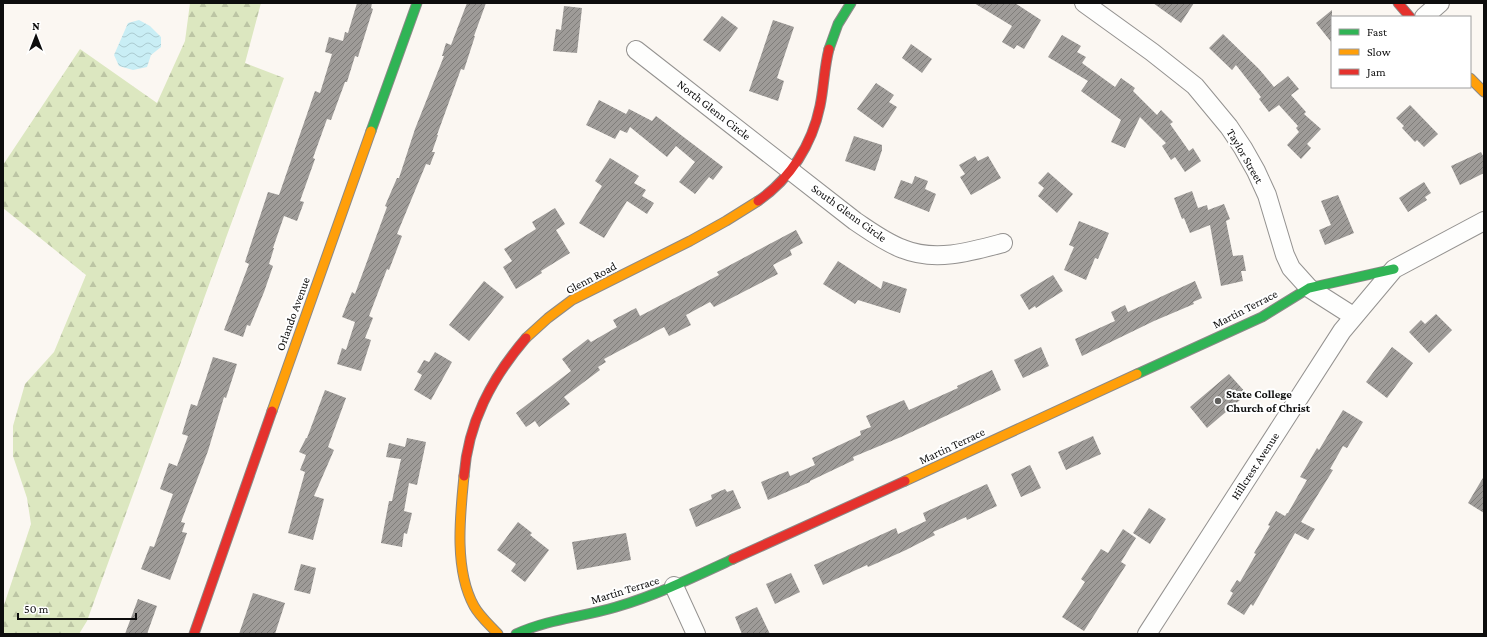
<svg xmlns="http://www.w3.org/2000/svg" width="1487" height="637" font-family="'Crimson Pro',serif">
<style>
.forest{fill:url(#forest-firs)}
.water{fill:url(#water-waves)}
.building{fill:url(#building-hatch)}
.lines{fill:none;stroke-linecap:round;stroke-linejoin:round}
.street-casing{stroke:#949290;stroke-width:20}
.fast-casing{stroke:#8b8987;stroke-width:11}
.slow-casing{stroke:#8b8987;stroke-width:11}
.jam-casing{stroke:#8b8987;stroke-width:11}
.street{stroke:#fefefd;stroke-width:18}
.fast{stroke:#30b455;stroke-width:9}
.slow{stroke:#ff9f0a;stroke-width:9}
.jam{stroke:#e5322d;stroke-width:9}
.poi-dot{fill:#605f5d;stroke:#fff;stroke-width:1.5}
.labels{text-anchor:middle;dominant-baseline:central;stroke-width:4;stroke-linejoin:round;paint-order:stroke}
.street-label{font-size:12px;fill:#0d0d0d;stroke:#fff}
.poi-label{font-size:12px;font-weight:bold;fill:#0d0d0d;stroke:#fff;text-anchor:start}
</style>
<defs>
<pattern id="forest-firs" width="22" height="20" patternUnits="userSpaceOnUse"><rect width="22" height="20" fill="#dce7c0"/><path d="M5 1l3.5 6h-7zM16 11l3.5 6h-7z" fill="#bcc5a4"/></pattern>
<pattern id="water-waves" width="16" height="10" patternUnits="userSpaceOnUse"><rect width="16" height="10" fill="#c9eef5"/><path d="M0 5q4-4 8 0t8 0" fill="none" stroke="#abcbd1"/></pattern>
<pattern id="building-hatch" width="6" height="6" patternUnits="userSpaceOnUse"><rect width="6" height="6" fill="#9e9b98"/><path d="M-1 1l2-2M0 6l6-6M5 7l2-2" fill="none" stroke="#7f7d7a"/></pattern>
</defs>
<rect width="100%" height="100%" fill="#fbf7f2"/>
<path class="forest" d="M190,3H261L245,63L284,78L87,621L79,634H3V608L31,524L27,498L13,456V426L25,384L54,352L86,275L3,208V165L80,49L157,103L185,41Z"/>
<path class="water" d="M139,20L150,26L161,37V47L151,55L147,67L133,70L119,66L114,55L128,23Z"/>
<path class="building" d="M357,3H372L371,8L373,9L358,57L355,56L347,82H345L331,120L327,119L313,158L315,159L300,201L304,202L297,221L284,216L273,248H274L269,264L273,266L264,292L250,326L247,325L243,337L224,330L249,264L245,262L268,192L279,195L315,91L320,93L332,54L325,52L329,37L343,41L345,32L348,33Z
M467,3H486L474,36H475L464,70L461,69L437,135H438L432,152H435L430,165L426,164L397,234L402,236L389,270L387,269L369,316L373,318L365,338L371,340L361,371L337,364L342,348L346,350L355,322L342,317L352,292L355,294L387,207L385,206L397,178H399L415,129L444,56H442L446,43L451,45Z
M974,3H1015L1041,20L1024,49L1017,45L1014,49L1002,42L1012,26Z
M1153,3H1194L1181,23Z
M564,6L582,8L577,53L553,51L556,29L561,30Z
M1332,10V43L1316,23Z
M722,16L738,28L720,52L703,40Z
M773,20L794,27L777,78L784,81L778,101L749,91Z
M1223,34L1259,69L1274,87L1288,76L1299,89L1291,95L1306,112L1304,114L1321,129L1307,144L1311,148L1301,159L1287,145L1299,132L1296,128L1298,126L1279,105L1269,112L1259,99L1261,97L1236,65L1232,70L1209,48Z
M1062,35L1081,46L1077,52L1086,57L1082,63L1115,87L1121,78L1135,88L1133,91L1157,115L1161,110L1173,122L1170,124L1189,151L1193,148L1201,161L1185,172L1175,157L1171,160L1162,146L1166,143L1140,117L1125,148L1111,142L1121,120L1081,91L1088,81L1048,57Z
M911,44L932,59L922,73L902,58Z
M876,83L894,95L889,102L897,107L883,128L857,109Z
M599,100L626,114L629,109L652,121L656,116L723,167L713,180L709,177L695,194L679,182L695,162L676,146L667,157L630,127L627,133L620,130L615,139L586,125Z
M1410,105L1438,134L1424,147L1417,140L1415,142L1402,128L1404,126L1396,118Z
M854,136L882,145V150L875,171L845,161Z
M1481,152L1484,158V173L1460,185L1451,166Z
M975,156L978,161L988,156L1001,178L971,195L960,177L965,174L959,165Z
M610,158L639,176L634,183L646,190L642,196L654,203L647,214L627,201L604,238L579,223L602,186L595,181Z
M1048,172L1073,194L1057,213L1038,196L1044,188L1038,183Z
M915,176L928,181L925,189L936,194L929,212L894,198L901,180L912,184Z
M1424,182L1431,193L1425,197L1427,200L1408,212L1399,198Z
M1192,191L1198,208L1207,205L1208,210L1224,204L1230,219L1226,221L1233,256L1243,255L1246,271H1241L1243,281L1221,286L1210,225L1190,233L1184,218L1182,219L1174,198Z
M1338,195L1354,233L1325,245L1319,230L1331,225L1321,201Z
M555,208L565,224L556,230L570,253L541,271L542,273L516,289L503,267L512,261L504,249L536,229L532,222Z
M1079,221L1109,233L1098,259L1095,258L1086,280L1064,270L1074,247L1069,245Z
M796,230L803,243L790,250L792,255L773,265L778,274L714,307L710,302L686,315L691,325L669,336L664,327L604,359L606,362L598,367L600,370L564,397L570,404L539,427L535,421L526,427L516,413L571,371L562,359L588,339L591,342L617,327L613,320L636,308L640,316L719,275L717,272Z
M838,261L881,289L883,281L907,289L900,313L858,300L855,304L823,284Z
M1053,275L1063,291L1036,308L1035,306L1029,310L1020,295Z
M484,281L504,297L469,341L449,325Z
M1195,281L1202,298L1193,302L1194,304L1154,321L1082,356L1075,339L1115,321L1111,312L1125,305L1128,312Z
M1436,314L1452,330L1429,353L1409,332L1421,320L1425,324Z
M1041,347L1049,366L1023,378L1014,360Z
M1392,347L1413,363L1387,398L1366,382Z
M435,352L452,362L431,400L414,390L422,375L417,372L424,360L429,362Z
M213,357L237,364L226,398L224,397L208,451L181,522L185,523L182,532L187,533L170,580L141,569L150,546L154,547L173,494L160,489L169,463L177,466L188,436L182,434L191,404L197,406Z
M992,370L1001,390L901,437L853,457L854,460L810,481V482L768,500L761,482L788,471L790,476L815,465L812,458L861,435L860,431L871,427L866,416L904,400L909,410L958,388L957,386Z
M1229,374L1247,394L1207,428L1190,407Z
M325,390L346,398L328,447L334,450L314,496L324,499L313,540L288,533L305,472L300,470L306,455L299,452L306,438H307Z
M1343,410L1363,422L1347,448L1343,446L1330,469L1333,470L1301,522L1315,529L1308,540L1295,533L1253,606L1251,604L1244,615L1227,604L1233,593L1230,591L1237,580L1240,582L1256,554L1254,553L1270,526L1268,525L1276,511L1285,516L1287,513H1288L1307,480L1300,477L1317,448L1319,450Z
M1093,436L1101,454L1066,470L1058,452Z
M407,438L426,442L417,485L409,483L404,511L412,513L407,534L404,533L402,547L381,543L389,501H392L401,459L386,457L389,443L405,447Z
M1030,465L1041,488L1021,497L1011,474Z
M1484,476V513L1468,503Z
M987,484L997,506L967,520L966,517L933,532L935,535L906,550L868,567L867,565L823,585L814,565L896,528L898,534L926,521L923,513Z
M725,489L727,492L733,490L741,508L696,527L689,509L712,499L711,495Z
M1149,508L1166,519L1150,544L1133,533Z
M518,522L532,533L530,535L549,550L525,582L511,571L516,564L497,550Z
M1123,529L1136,538L1121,562L1126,565L1084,631L1062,617L1085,582L1081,579L1101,549L1108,553Z
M626,533L631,560L577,570L572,542Z
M301,564L316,568L310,594L294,590Z
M791,573L800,592L775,604L766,584Z
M253,593L285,603L275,634H239Z
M138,599L157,606L147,634H125Z
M757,607L770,634H742L735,617Z"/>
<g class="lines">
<g class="street-casing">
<path id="street" d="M1084,3L1152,52L1195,86L1229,127L1243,148L1256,171L1267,195L1285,255L1291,268L1309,288L1353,316
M1424,17L1440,3
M636,50L855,221C870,231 886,243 903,249C935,262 970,252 1003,243
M674,586L696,634
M1147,634L1342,331L1394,269L1484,221"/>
</g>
<g class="fast-casing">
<path id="fast" d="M829,49L838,24L851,3
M371,131L417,3
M1137,374L1262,317L1309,288L1394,269
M516,634C548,619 583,617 616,607C657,595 694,577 733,559"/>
</g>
<g class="slow-casing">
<path id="slow" d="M1470,78L1484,92
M526,338L548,318L572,300L690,241L726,221L758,201
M272,411L371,131
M464,476C460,516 454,570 474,606C480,617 490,625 498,634
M905,481L1137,374"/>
</g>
<g class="jam-casing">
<path id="jam" d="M1398,3L1410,17
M758,201C790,179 812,145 820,106C824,87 824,68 829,49
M464,476C468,423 491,379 526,338
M733,559L905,481
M194,634L272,411"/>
</g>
<use href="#street" class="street"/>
<use href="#fast" class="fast"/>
<use href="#slow" class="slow"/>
<use href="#jam" class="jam"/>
</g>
<circle class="poi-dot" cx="1218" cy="401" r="4"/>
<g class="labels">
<g class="street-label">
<text transform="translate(714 110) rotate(38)">North Glenn Circle</text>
<text transform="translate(1245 156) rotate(60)">Taylor Street</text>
<text transform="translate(849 213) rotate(36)">South Glenn Circle</text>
<text transform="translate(591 278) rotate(-28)">Glenn Road</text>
<text transform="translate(1245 309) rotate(-27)">Martin Terrace</text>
<text transform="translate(293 314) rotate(-70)">Orlando Avenue</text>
<text transform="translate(952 446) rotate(-25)">Martin Terrace</text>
<text transform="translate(1255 466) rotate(-57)">Hillcrest Avenue</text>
<text transform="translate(625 590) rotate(-17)">Martin Terrace</text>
</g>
<g class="poi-label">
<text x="1226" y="394">State College<tspan x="1226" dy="14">Church of Christ</tspan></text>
</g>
</g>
<rect width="1487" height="637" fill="none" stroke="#0d0d0d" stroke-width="8"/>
<rect x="1331" y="16" width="140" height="72" fill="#ffffff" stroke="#9e9e9e"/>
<rect x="1339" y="29" width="20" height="6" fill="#30b455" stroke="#9e9e9e"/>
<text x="1367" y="36" font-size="12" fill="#0d0d0d">Fast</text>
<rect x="1339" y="49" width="20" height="6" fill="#ff9f0a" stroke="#9e9e9e"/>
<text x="1367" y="56" font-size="12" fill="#0d0d0d">Slow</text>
<rect x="1339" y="69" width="20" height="6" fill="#e5322d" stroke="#9e9e9e"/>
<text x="1367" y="76" font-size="12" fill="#0d0d0d">Jam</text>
<g transform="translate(36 36)" stroke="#ffffff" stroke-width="3" paint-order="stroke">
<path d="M0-3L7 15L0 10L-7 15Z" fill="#0d0d0d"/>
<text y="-6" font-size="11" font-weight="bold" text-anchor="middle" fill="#0d0d0d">N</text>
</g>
<path d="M18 613v6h118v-6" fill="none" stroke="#0d0d0d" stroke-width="2"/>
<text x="24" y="613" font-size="12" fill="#0d0d0d" stroke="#ffffff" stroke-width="3" paint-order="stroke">50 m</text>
</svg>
